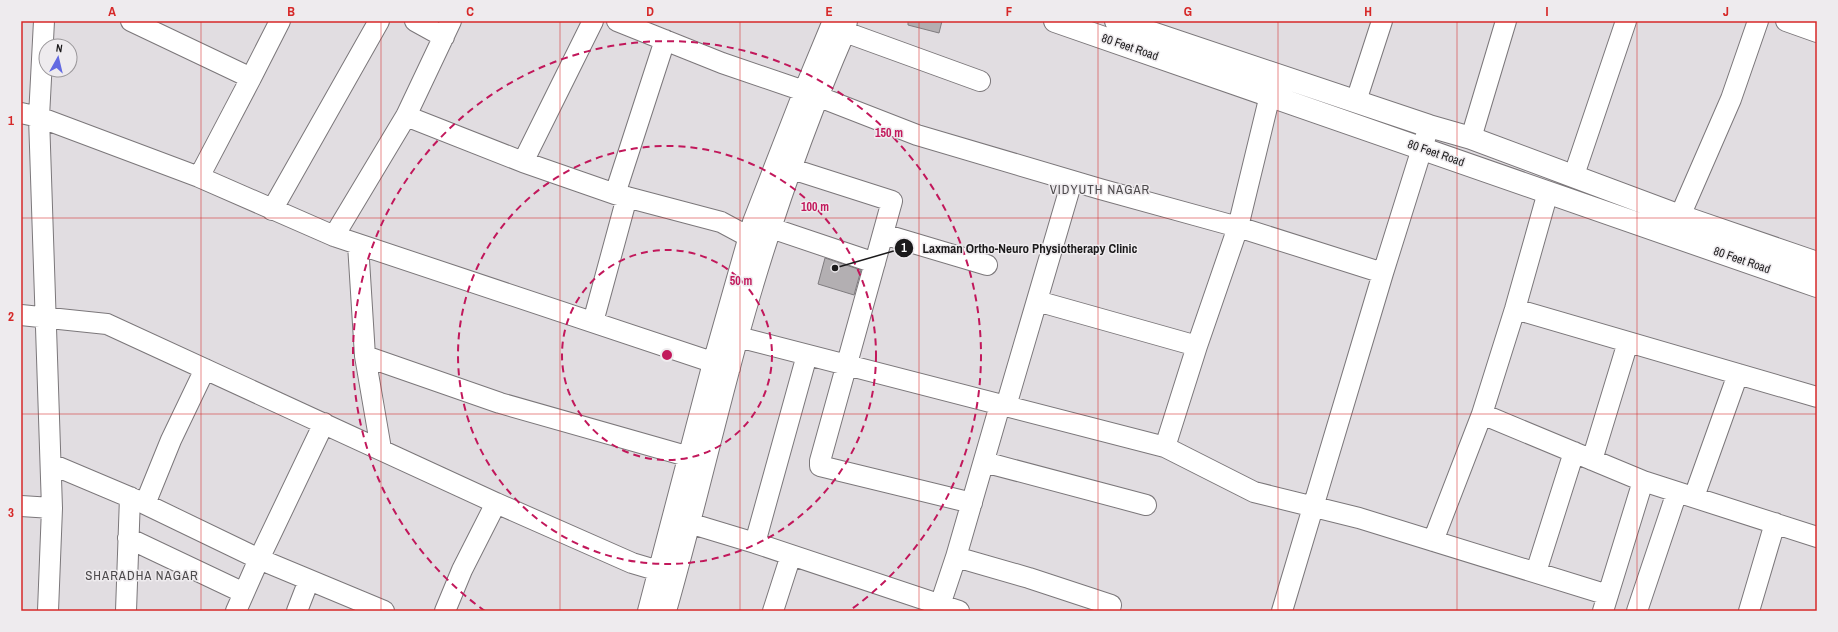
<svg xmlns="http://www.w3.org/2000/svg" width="1838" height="632" font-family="'Archivo Narrow',sans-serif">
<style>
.building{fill:#b3afb2;stroke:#7f7c7f}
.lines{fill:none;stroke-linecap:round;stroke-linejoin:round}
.minor-casing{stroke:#7b777a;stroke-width:22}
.major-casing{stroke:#7b777a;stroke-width:24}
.minor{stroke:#fff;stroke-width:20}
.major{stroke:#fff;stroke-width:22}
.grid{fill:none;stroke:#d62828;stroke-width:1;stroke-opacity:0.55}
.ring{fill:none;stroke:#c2185b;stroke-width:2;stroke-dasharray:7 5}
.labels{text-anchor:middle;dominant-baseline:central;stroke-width:3;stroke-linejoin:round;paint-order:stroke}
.street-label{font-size:12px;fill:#1b1a1b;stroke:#eeebee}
.neighbourhood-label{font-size:13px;letter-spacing:1px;fill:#4d4a4c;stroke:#eeebee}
.centre{fill:#c2185b;stroke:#eeebee;stroke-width:2}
.ring-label{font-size:12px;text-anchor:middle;font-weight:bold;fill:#c2185b;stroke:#eeebee;stroke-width:3;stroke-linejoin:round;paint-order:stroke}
.leader{fill:none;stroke:#1b1a1b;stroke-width:1.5}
.callout-dot{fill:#1b1a1b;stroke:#eeebee;stroke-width:1.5}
.mark-label{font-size:12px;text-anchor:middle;font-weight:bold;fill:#fff}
.callout-label{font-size:13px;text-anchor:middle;font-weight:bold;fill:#1b1a1b;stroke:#eeebee;stroke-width:3;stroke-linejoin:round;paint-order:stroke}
.neatline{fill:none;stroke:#d62828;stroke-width:1.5}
.grid-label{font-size:13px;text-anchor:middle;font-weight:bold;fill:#d62828}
</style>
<rect width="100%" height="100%" fill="#e1dde1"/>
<path class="building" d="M908,21H942L939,33L908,25Z
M825,258L861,270L854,295L818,284Z"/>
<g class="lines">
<g class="minor-casing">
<path id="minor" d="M131,21L251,78L280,21
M415,21L444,37
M617,21L722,63L804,91L917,135L1100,189L1238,227L1197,346L1165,447L1254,492L1359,518L1608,595
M1786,21L1817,32
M845,32L980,81
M1270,95L1238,227L1383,273
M1356,101L1382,21
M21,113L39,117L44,21
M406,116L523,162L615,194L721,222L749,237
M1471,138L1506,21
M523,162L593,21
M792,169L892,201L820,461V466L972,503
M1574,175L1626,21
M199,177L251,78
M1548,192L1515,309L1482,414L1643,481
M615,194L665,40
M272,210L379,21
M1680,216L1731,99L1758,21
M759,224L875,263
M883,234L987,265
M334,236L406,116L451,21
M358,244L365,356L500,403L690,457
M1037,301L1197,346
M1515,309L1817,397
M21,315L107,324L496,503
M593,322L627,197
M738,337L1165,447
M365,356L381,449
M205,369L171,440L145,504L259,559L236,611
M1000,405L956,557L1029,578L1111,605L1109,611
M1006,406L1072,181
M324,423L259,559L384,611
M1592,460L1628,342
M984,462L1146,505
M51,464L141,502
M1694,497L1738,374
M21,506L52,508
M679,520L755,543L959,611
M128,538L244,593
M1433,541L1482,414
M755,543L807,355
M1536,572L1574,452
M48,611L52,508L39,117L199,177L334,236L730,368
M126,611L130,497
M297,611L309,580
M445,611L462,570L496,503L632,563L659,571
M648,611L713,363L753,222L804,91L833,21
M666,611C692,520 713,428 738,337C767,233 802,131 845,32L847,21
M773,611L791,555
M938,611L956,557
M1282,611L1383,273L1429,126
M1603,611L1643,481L1817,537
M1637,611L1677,492
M1749,611L1775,523"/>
</g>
<g class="major-casing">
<path id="major" d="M1055,21L1817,286
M1116,21L1429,126L1471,138L1680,216L1817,263"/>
</g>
<use href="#minor" class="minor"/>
<use href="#major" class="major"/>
</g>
<path class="grid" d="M201,21V611M381,21V611M560,21V611M740,21V611M919,21V611M1098,21V611M1278,21V611M1457,21V611M1637,21V611M21,218H1817M21,414H1817"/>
<g class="ring">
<circle cx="667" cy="355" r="105"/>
<circle cx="667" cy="355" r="209"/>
<path d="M485 611A314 314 0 1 1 849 611"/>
</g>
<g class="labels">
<g class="street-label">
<text transform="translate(1130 47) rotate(19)">80 Feet Road</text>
<text transform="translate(1436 153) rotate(19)">80 Feet Road</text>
<text transform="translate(1742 260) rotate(19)">80 Feet Road</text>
</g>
<g class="neighbourhood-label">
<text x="1100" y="189">VIDYUTH NAGAR</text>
<text x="142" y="575">SHARADHA NAGAR</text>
</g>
</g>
<circle cx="667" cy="355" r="6" class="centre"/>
<g class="ring-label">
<text x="889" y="137">150 m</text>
<text x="815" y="211">100 m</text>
<text x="741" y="285">50 m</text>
</g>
<path class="leader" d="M835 268L904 248"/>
<g class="callout-dot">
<circle cx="835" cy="268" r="4"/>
<circle cx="904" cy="248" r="10"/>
</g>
<g class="mark-label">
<text x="904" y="252">1</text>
</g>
<g class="callout-label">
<text x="1030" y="253">Laxman Ortho-Neuro Physiotherapy Clinic</text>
</g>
<rect width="1838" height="632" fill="none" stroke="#eeebee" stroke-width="44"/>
<g transform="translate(58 58) rotate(8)"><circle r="19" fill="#eeebee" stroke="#9a979a"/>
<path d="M0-3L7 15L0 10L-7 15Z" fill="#636ae2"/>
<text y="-6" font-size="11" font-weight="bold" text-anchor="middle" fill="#1b1a1b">N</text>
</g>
<rect x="22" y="22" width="1794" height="588" class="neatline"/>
<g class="grid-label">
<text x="112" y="16">A</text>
<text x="291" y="16">B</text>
<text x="470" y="16">C</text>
<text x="650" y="16">D</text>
<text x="829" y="16">E</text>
<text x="1009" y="16">F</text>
<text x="1188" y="16">G</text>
<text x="1368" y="16">H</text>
<text x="1547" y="16">I</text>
<text x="1726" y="16">J</text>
<text x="11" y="125">1</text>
<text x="11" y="321">2</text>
<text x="11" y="517">3</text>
</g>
</svg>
